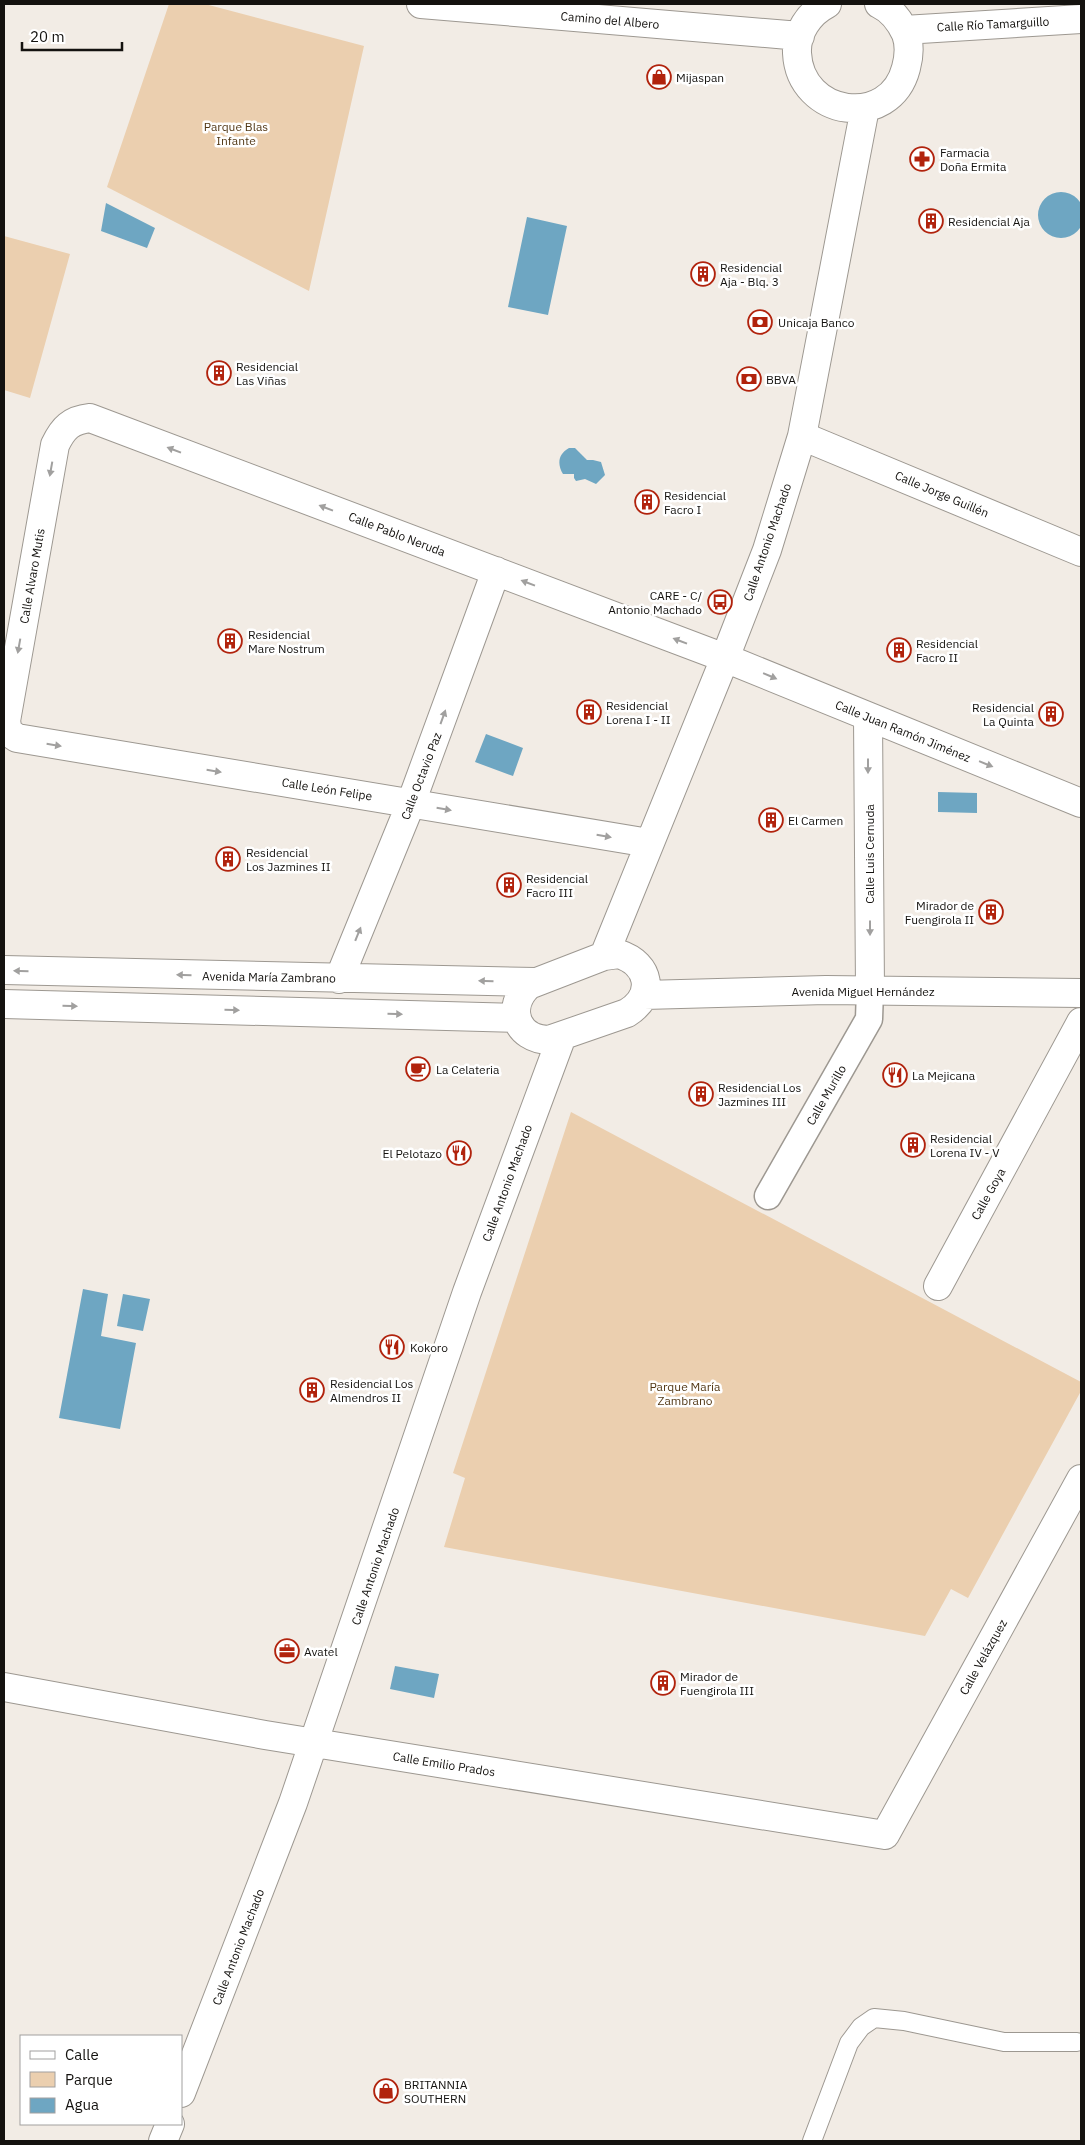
<svg xmlns="http://www.w3.org/2000/svg" width="1085" height="2145" font-family="'IBM Plex Sans',sans-serif">
<style>
.green{fill:#ebcfaf}
.water{fill:#6ea6c2}
.lines{fill:none;stroke-linecap:round;stroke-linejoin:round}
.service-casing{stroke:#9d9891;stroke-width:20}
.pedestrian-casing{stroke:#9d9891;stroke-width:29}
.minor-casing{stroke:#9d9891;stroke-width:30}
.service{stroke:#fff;stroke-width:18}
.pedestrian{stroke:#fff;stroke-width:26}
.minor{stroke:#fff;stroke-width:28}
.oneway{fill:#a1a09f}
.labels{text-anchor:middle;dominant-baseline:central;stroke-width:5;stroke-linejoin:round;paint-order:stroke}
.street-label{font-size:12px;fill:#14120f;stroke:#fff}
.poi-label{font-size:12px;fill:#14120f;stroke:#fff;text-anchor:start}
.park-label{font-size:12px;fill:#523816;stroke:#fff}
</style>
<rect width="100%" height="100%" fill="#f2ece5"/>
<path class="green" d="M169,4H205L364,46L309,291L107,187Z
M4,236L70,254L30,398L4,390Z
M571,1112L1081,1382V1391L968,1598L951,1589L925,1636L444,1547L465,1478L453,1473Z"/>
<path class="water" d="M1038 215a23 23 0 1 1 46 0a23 23 0 1 1-46 0Z
M106,203L155,228L147,248L101,231Z
M527,217L567,226L548,315L508,307Z
M569,448H575L587,460H593L601,462L605,475L596,484L585,479L576,481L574,478V474H563C557,464 558,454 569,448Z
M486,734L523,748L513,776L475,762Z
M938,792L977,793V813L938,812Z
M83,1289L108,1294L101,1336L136,1343L120,1429L59,1418Z
M123,1294L150,1299L143,1331L117,1326Z
M395,1666L439,1674L434,1698L390,1689Z"/>
<g class="lines">
<g class="service-casing">
<path id="service" d="M812,2141L849,2043L861,2027L874,2018L904,2021L1004,2042H1077"/>
</g>
<g class="pedestrian-casing">
<path id="pedestrian" d="M768,1196L869,1019L870,990"/>
</g>
<g class="minor-casing">
<path id="minor" d="M421,4L800,36
M827,4C809,13 796,33 797,53C800,117 890,130 906,68C909,57 910,45 906,34C900,21 892,10 879,4
M904,30L1081,19
M802,436L1081,552
M868,717L870,990
M649,843L17,738L8,732L6,721L55,445C63,428 71,420 90,418L725,658L1081,803
M619,954C650,964 656,995 627,1013L549,1040C516,1039 505,1007 529,985L604,956Z
M604,956L725,658L767,550L802,436L865,108
M4,970L535,982
M339,979L411,803L496,571
M644,995L826,990L1081,993
M4,1004L517,1018
M938,1286L1081,1022
M4,1687L265,1735L885,1835L1081,1479
M181,2093L293,1803L467,1292L562,1036
M163,2141L170,2124"/>
</g>
<use href="#service" class="service"/>
<use href="#pedestrian" class="pedestrian"/>
<use href="#minor" class="minor"/>
</g>
<defs><path id="oneway-solid" d="M-6-.8H1V-3.2L6.5 0L1 3.2V.8H-6Z" transform="scale(1.25)"/></defs>
<g class="oneway">
<use href="#oneway-solid" transform="translate(174 450) rotate(-159)"/>
<use href="#oneway-solid" transform="translate(51 469) rotate(100)"/>
<use href="#oneway-solid" transform="translate(326 508) rotate(-159)"/>
<use href="#oneway-solid" transform="translate(528 583) rotate(-159)"/>
<use href="#oneway-solid" transform="translate(680 641) rotate(-159)"/>
<use href="#oneway-solid" transform="translate(19 646) rotate(100)"/>
<use href="#oneway-solid" transform="translate(770 676) rotate(23)"/>
<use href="#oneway-solid" transform="translate(443 717) rotate(-70)"/>
<use href="#oneway-solid" transform="translate(54 745) rotate(9)"/>
<use href="#oneway-solid" transform="translate(986 764) rotate(22)"/>
<use href="#oneway-solid" transform="translate(868 766) rotate(90)"/>
<use href="#oneway-solid" transform="translate(214 771) rotate(9)"/>
<use href="#oneway-solid" transform="translate(444 809) rotate(10)"/>
<use href="#oneway-solid" transform="translate(604 836) rotate(10)"/>
<use href="#oneway-solid" transform="translate(870 928) rotate(90)"/>
<use href="#oneway-solid" transform="translate(358 934) rotate(-68)"/>
<use href="#oneway-solid" transform="translate(21 971) rotate(-179)"/>
<use href="#oneway-solid" transform="translate(184 975) rotate(-179)"/>
<use href="#oneway-solid" transform="translate(486 981) rotate(-178)"/>
<use href="#oneway-solid" transform="translate(70 1006) rotate(1)"/>
<use href="#oneway-solid" transform="translate(232 1010) rotate(1)"/>
<use href="#oneway-solid" transform="translate(395 1014) rotate(1)"/>
</g>
<defs>
<g id="shop-ring" transform="scale(1.25)"><circle r="9.5" fill="#fff" stroke="#b1230d" stroke-width="1.5"/><path d="M-5-2.5h2.3a2.7 3.5 0 0 1 5.4 0H5L5.5 6h-11ZM-1.5-2.5h3a1.5 2.3 0 0 0-3 0Z" fill="#b1230d"/></g>
<g id="pharmacy-ring" transform="scale(1.25)"><circle r="9.5" fill="#fff" stroke="#b1230d" stroke-width="1.5"/><path d="M-2-6h4v4h4v4h-4v4h-4v-4h-4v-4h4Z" fill="#b1230d"/></g>
<g id="building-ring" transform="scale(1.25)"><circle r="9.5" fill="#fff" stroke="#b1230d" stroke-width="1.5"/><path d="M-4-6H4V6H1V3H-1V6H-4ZM-2.5-4.3h1.7v1.8h-1.7ZM.8-4.3h1.7v1.8H.8ZM-2.5-1h1.7V.8h-1.7ZM.8-1h1.7V.8H.8Z" fill="#b1230d"/></g>
<g id="bank-ring" transform="scale(1.25)"><circle r="9.5" fill="#fff" stroke="#b1230d" stroke-width="1.5"/><path d="M-6-4H6V4H-6ZM0-2.3a2.3 2.3 0 1 0 0 4.6a2.3 2.3 0 1 0 0-4.6Z" fill="#b1230d"/></g>
<g id="bus-ring" transform="scale(1.25)"><circle r="9.5" fill="#fff" stroke="#b1230d" stroke-width="1.5"/><path d="M-5-6H5V4H4V6H2V4H-2V6H-4V4H-5ZM-3.5-4V0h7V-4ZM-3.5 1.2v1.5H-2V1.2ZM2 1.2v1.5H3.5V1.2Z" fill="#b1230d"/></g>
<g id="cafe-ring" transform="scale(1.25)"><circle r="9.5" fill="#fff" stroke="#b1230d" stroke-width="1.5"/><path d="M-5.5-4.5H6V0H3Q3 3.5 0 3.5H-2.5Q-5.5 3.5-5.5 0ZM3-3.2v2h1.7v-2ZM-6 4.5H4V6H-6Z" fill="#b1230d"/></g>
<g id="restaurant-ring" transform="scale(1.25)"><circle r="9.5" fill="#fff" stroke="#b1230d" stroke-width="1.5"/><path d="M-5-6h1v4h1v-4h1v4h1v-4h1v5L-1.5 .5V6h-2V.5L-5-1ZM5-6V6H3V1.5H1.5Q1.5-4 5-6Z" fill="#b1230d"/></g>
<g id="office-ring" transform="scale(1.25)"><circle r="9.5" fill="#fff" stroke="#b1230d" stroke-width="1.5"/><path d="M-6-3h4V-5.5h4V-3h4V5H-6ZM-1-4.5V-3h2v-1.5ZM-6 0V1H6V0Z" fill="#b1230d"/></g>
</defs>
<g fill-rule="evenodd">
<use href="#shop-ring" x="659" y="77"/>
<use href="#pharmacy-ring" x="922" y="159"/>
<use href="#building-ring" x="931" y="221"/>
<use href="#building-ring" x="703" y="274"/>
<use href="#bank-ring" x="760" y="322"/>
<use href="#building-ring" x="219" y="373"/>
<use href="#bank-ring" x="749" y="379"/>
<use href="#building-ring" x="647" y="502"/>
<use href="#bus-ring" x="720" y="602"/>
<use href="#building-ring" x="230" y="641"/>
<use href="#building-ring" x="899" y="650"/>
<use href="#building-ring" x="589" y="712"/>
<use href="#building-ring" x="1051" y="714"/>
<use href="#building-ring" x="771" y="820"/>
<use href="#building-ring" x="228" y="859"/>
<use href="#building-ring" x="509" y="885"/>
<use href="#building-ring" x="991" y="912"/>
<use href="#cafe-ring" x="418" y="1069"/>
<use href="#restaurant-ring" x="895" y="1075"/>
<use href="#building-ring" x="701" y="1094"/>
<use href="#building-ring" x="913" y="1145"/>
<use href="#restaurant-ring" x="459" y="1153"/>
<use href="#restaurant-ring" x="392" y="1347"/>
<use href="#building-ring" x="312" y="1390"/>
<use href="#office-ring" x="287" y="1651"/>
<use href="#building-ring" x="663" y="1683"/>
<use href="#shop-ring" x="386" y="2091"/>
</g>
<g class="labels">
<g class="street-label">
<text transform="translate(610 20) rotate(5)">Camino del Albero</text>
<text transform="translate(993 24) rotate(-3)">Calle Río Tamarguillo</text>
<text transform="translate(942 494) rotate(23)">Calle Jorge Guillén</text>
<text transform="translate(397 534) rotate(21)">Calle Pablo Neruda</text>
<text transform="translate(767 542) rotate(-71)">Calle Antonio Machado</text>
<text transform="translate(32 576) rotate(-80)">Calle Alvaro Mutis</text>
<text transform="translate(903 731) rotate(22)">Calle Juan Ramón Jiménez</text>
<text transform="translate(421 776) rotate(-69)">Calle Octavio Paz</text>
<text transform="translate(327 789) rotate(9)">Calle León Felipe</text>
<text transform="translate(869 854) rotate(-90)">Calle Luis Cernuda</text>
<text transform="translate(269 977) rotate(1)">Avenida María Zambrano</text>
<text x="863" y="991">Avenida Miguel Hernández</text>
<text transform="translate(826 1095) rotate(-60)">Calle Murillo</text>
<text transform="translate(507 1183) rotate(-70)">Calle Antonio Machado</text>
<text transform="translate(988 1194) rotate(-61)">Calle Goya</text>
<text transform="translate(375 1566) rotate(-71)">Calle Antonio Machado</text>
<text transform="translate(983 1657) rotate(-61)">Calle Velázquez</text>
<text transform="translate(444 1764) rotate(9)">Calle Emilio Prados</text>
<text transform="translate(238 1947) rotate(-69)">Calle Antonio Machado</text>
</g>
<g class="poi-label">
<text x="676" y="77">Mijaspan</text>
<text x="940" y="152">Farmacia<tspan x="940" dy="14">Doña Ermita</tspan></text>
<text x="948" y="221">Residencial Aja</text>
<text x="720" y="267">Residencial<tspan x="720" dy="14">Aja - Blq. 3</tspan></text>
<text x="778" y="322">Unicaja Banco</text>
<text x="236" y="366">Residencial<tspan x="236" dy="14">Las Viñas</tspan></text>
<text x="766" y="379">BBVA</text>
<text x="664" y="495">Residencial<tspan x="664" dy="14">Facro I</tspan></text>
<text x="702" y="595" text-anchor="end">CARE - C/<tspan x="702" dy="14">Antonio Machado</tspan></text>
<text x="248" y="634">Residencial<tspan x="248" dy="14">Mare Nostrum</tspan></text>
<text x="916" y="643">Residencial<tspan x="916" dy="14">Facro II</tspan></text>
<text x="606" y="705">Residencial<tspan x="606" dy="14">Lorena I - II</tspan></text>
<text x="1034" y="707" text-anchor="end">Residencial<tspan x="1034" dy="14">La Quinta</tspan></text>
<text x="788" y="820">El Carmen</text>
<text x="246" y="852">Residencial<tspan x="246" dy="14">Los Jazmines II</tspan></text>
<text x="526" y="878">Residencial<tspan x="526" dy="14">Facro III</tspan></text>
<text x="974" y="905" text-anchor="end">Mirador de<tspan x="974" dy="14">Fuengirola II</tspan></text>
<text x="436" y="1069">La Celateria</text>
<text x="912" y="1075">La Mejicana</text>
<text x="718" y="1087">Residencial Los<tspan x="718" dy="14">Jazmines III</tspan></text>
<text x="930" y="1138">Residencial<tspan x="930" dy="14">Lorena IV - V</tspan></text>
<text x="442" y="1153" text-anchor="end">El Pelotazo</text>
<text x="410" y="1347">Kokoro</text>
<text x="330" y="1383">Residencial Los<tspan x="330" dy="14">Almendros II</tspan></text>
<text x="304" y="1651">Avatel</text>
<text x="680" y="1676">Mirador de<tspan x="680" dy="14">Fuengirola III</tspan></text>
<text x="404" y="2084">BRITANNIA<tspan x="404" dy="14">SOUTHERN</tspan></text>
</g>
<g class="park-label">
<text x="236" y="126">Parque Blas<tspan x="236" dy="14">Infante</tspan></text>
<text x="685" y="1386">Parque María<tspan x="685" dy="14">Zambrano</tspan></text>
</g>
</g>
<rect width="1085" height="2145" fill="none" stroke="#14120f" stroke-width="10"/>
<rect x="20" y="2035" width="162" height="90" fill="#ffffff" stroke="#a1a09f"/>
<rect x="30" y="2051" width="25" height="8" fill="#ffffff" stroke="#a1a09f"/>
<text x="65" y="2060" font-size="15" fill="#14120f">Calle</text>
<rect x="30" y="2072" width="25" height="15" fill="#ebcfaf" stroke="#a1a09f"/>
<text x="65" y="2085" font-size="15" fill="#14120f">Parque</text>
<rect x="30" y="2098" width="25" height="15" fill="#6ea6c2" stroke="#a1a09f"/>
<text x="65" y="2110" font-size="15" fill="#14120f">Agua</text>
<path d="M22 42v8h100v-8" fill="none" stroke="#14120f" stroke-width="2.5"/>
<text x="30" y="42" font-size="15" fill="#14120f" stroke="#ffffff" stroke-width="4" paint-order="stroke">20 m</text>
</svg>
